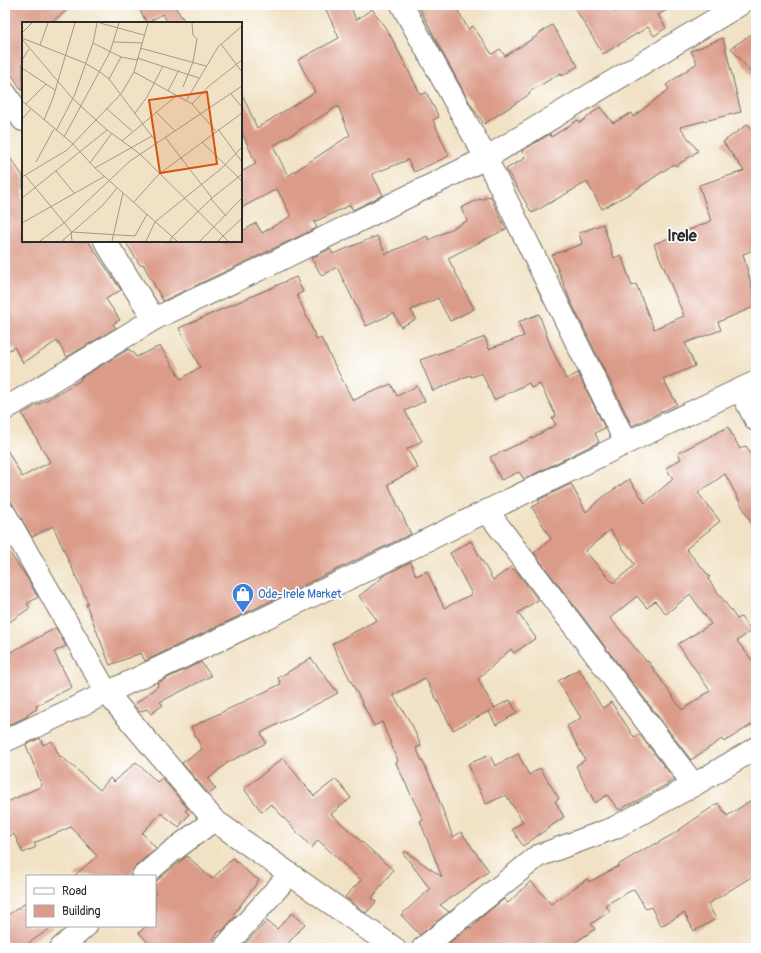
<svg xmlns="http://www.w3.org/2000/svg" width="761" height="953" font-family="Pangolin,sans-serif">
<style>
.building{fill:#db9b89;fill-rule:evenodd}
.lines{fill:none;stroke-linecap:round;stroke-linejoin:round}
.minor-casing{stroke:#706b61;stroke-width:24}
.minor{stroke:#fff;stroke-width:22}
.labels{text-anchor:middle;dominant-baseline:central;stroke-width:3.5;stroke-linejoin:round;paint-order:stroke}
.shop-label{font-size:12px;fill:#366cbe;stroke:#fff;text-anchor:start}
.district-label{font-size:16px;font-weight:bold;fill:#2b2b2b;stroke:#fff}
.inset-road{fill:none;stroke:#a29987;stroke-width:1}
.view{fill:#d5540f;fill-opacity:0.15;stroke:#d5540f;stroke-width:2}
.inset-edge{fill:none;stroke:#2b2b2b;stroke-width:2}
</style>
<rect width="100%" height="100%" fill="#fff"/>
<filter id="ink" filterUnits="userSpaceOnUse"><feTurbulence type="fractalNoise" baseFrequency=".025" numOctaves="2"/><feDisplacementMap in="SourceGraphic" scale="8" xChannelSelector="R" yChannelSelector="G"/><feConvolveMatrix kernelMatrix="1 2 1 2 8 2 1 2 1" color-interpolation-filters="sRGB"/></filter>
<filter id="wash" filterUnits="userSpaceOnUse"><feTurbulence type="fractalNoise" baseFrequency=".012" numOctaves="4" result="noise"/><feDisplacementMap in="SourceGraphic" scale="16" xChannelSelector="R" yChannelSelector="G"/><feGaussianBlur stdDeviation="0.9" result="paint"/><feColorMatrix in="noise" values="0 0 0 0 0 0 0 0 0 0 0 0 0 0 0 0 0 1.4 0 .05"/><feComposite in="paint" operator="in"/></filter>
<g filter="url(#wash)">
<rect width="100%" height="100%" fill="#f1e2c5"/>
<g id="blocks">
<path class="building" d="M5,5H74L50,23H23V92L5,64Z
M137,5H178L175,7L186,23H169L162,14L147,23Z
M324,5H350L356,20L372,9L389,33L421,95L426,92L439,117L433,120L449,156L414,172L408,160L372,174L383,195L353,210L350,205L314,222L317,228L163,301L143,264L140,265L125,241H241V232L256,223L262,233L291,216L277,189L241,208V172L256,164L241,130V92L257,128L315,92L298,60L339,38ZM338,106L350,135L288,176L273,146Z
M418,5H455L468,29L473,26L492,54L500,49L505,56L537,36V35L552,25L578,66L562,76L561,73L529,92L530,94L484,124L471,105L440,48Z
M573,5H611L615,12L628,5H675L658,15L666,28L654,36L648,27L603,54Z
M756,31V79L731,48Z
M723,38L741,112L680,127L698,151L676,166L674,164L634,191L602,209L587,182L532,213L506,169L525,158L522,151L550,134L551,137L578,120L580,123L600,107L613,123L631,113L633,117L669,89L666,85L697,63L691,51Z
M748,124L756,135V249L743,254L756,302V306L718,322L721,330L685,343L695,366L663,379L677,404L632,426L570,300L552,255L582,244L579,233L603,224L614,258L621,255L632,286L636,284L654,329L684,316L654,244L711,221L699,185L744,171L723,142Z
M5,151L23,176V241H88L121,290L106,299L120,320L113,324L116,328L67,357L57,341L23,363L14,347L5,353Z
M490,196L506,229L448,258L474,309L450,321L438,298L411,310L416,319L401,327L394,313L366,326L337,267L322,276L311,258L330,249L333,254L377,236L386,254L427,236L429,240L467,221L461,208L480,199L481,200Z
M296,277L303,292L297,295L317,340L321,338L353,401L371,391L372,392L391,384L397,396L417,386L425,401L405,411L422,441L407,449L418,468L388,484L411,534L145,661L141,653L110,665L86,604L88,603L53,526L32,537L5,491V446L22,477L50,462L22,414L81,380L80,378L129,349L132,353L133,352L136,357L160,346L181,379L200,367L179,328Z
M539,314L551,347L566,379L578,373L605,428L595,433L599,442L524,479L519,472L501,480L490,457L530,439L556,425L552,418L556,416L540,384L531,388L529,383L494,400L482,373L471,377L470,375L433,391L420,360L485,337L489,349L524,336L518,322Z
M728,427L740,449L746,446L756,463V532L725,474L698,493L720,521L686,549L710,577L708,579L737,619L741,617L751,631L737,641L756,665V722L724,742L722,739L691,760L534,553L551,539L532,507L540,503L538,500L571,484L586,512L602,498L629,479L645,503L673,479L666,468L681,459L678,453ZM610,530L635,565L613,583L585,551ZM690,594L711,624L678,644L710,691L682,710L648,661L647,662L610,618L637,596L647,608L655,601L666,614Z
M471,541L493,580L511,567L514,570L515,569L538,600L518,613L536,638L514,653L511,649L478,679L494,708L510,700L517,713L496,725L489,712L491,710L453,730L425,678L393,695L412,725L421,746L416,748L438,794L437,795L453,837L461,832L489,871L440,905L449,912L420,935L401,915L430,889L403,853L405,851L442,877L420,821L423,820L396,763L398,761L382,722L374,726L332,644L377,620L359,596L382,578L381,577L411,562L416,576L427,571L444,608L472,594L450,553Z
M5,546L28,579L38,597L27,604L30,608L5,625Z
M56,628L66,646L54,652L72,687L36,706L37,709L27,715L28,716L5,727V655Z
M311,658L338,693L261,733L266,743L227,763L208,779L216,789L209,794L182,763L202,749L191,727L281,684L278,678Z
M201,662L211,676L160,702L163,705L151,714L147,709L140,712L134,705L158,686L157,683Z
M579,669L601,706L603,708L611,702L634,737L639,734L675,780L619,810L607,795L595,803L576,766L585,760L567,726L581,718L558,681Z
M40,738L43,745L52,741L60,757L61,756L100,790L110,778L114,782L136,762L157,782L162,778L188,809L185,811L189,814L179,827L161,813L142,833L156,848L135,867L130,876H74L97,856L71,827L34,843L36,847L23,853L14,834L5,838V803L42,786L26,745Z
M518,754L529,775L540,768L559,799L555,801L564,817L523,846L512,829L523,822L506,795L486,804L468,764L490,755L495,766Z
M283,758L314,796L336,779L351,798L331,814L393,870L372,898L376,902L366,913L345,897L361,880L318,840L312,848L271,804L262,812L244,789Z
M756,797V874L708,904L716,919L694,931L684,913L661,926L651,907L646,909L634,889L605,905L610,911L591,924L595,929L567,948H456L449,943L469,927L471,929L479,919L504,899L508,903L531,881L551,904L587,879L589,882L619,866L618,865L648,847V848L672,835L718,803L727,816Z
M187,856L212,879L233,858L251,875L259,880L234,914L236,916L222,931H219L207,948H153L139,933L146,926H155V882Z
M27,902V926H54L21,948H11L5,940V917Z
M292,913L305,924L284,948H244L242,947L267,921L277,929Z"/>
</g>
</g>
<g filter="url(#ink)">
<use href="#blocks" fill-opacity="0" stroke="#706b61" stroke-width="1"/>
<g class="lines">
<g class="minor-casing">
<path id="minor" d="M402,5L486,158L626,443
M5,93L23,120
M105,241L154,319
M740,390L756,420
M5,409L154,319L271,264L486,158L739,5
M487,511L694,785
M5,514L107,693L214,820L394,948
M5,741L358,574L626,443L756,382
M143,876L171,852L214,820
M61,948L86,926
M224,948L290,874
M423,948L538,856L614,828L694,785L756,748"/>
</g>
<use href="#minor" class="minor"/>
</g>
</g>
<defs>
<g id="shop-pin" transform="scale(1.15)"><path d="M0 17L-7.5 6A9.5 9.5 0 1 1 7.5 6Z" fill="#3f7fe0" stroke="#fff"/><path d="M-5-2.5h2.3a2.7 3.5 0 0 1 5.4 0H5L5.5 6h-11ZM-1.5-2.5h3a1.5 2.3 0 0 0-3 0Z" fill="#fff"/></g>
</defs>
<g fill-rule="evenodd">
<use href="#shop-pin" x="243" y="594"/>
</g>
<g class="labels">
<g class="shop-label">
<text x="258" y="594">Ode-Irele Market</text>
</g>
<g class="district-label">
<text x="682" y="236">Irele</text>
</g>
</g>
<g transform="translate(22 22)">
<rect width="220" height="220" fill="#f1e2c5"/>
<path class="inset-road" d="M78,1L122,13M0,11L10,1M0,16L63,41L78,50L87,57L135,121M0,17L50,76L85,108L118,132L206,219M92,20L120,21M71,21L99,35L115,38M199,22L220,50M18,23L26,1M118,26L184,44M115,36L177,56M0,38L7,27M0,46L33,68M112,50L170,82L194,109M87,57L99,35M161,65L171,40L175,17L171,13L170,1M146,69L157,48M209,72L220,85M0,79L50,121L73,146L155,219M164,79L196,25L220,4M4,82L24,62M170,82L187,64L220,38M84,86L110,109M134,90L153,109M113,91L125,75L141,44M0,97L9,87M22,98L31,76L53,1M196,107L220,140M34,109L53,72L71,21L75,1M42,115L88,30L97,1M143,115L190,176M100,119L154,74M180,120L220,159M14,140L32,107M68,141L90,111M73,146L130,114M34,149L52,171M3,153L49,209L50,219M0,155L45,128L99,72L112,50L126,1M0,176L85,108M189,177L204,194M112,180L137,152L220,91M0,201L83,154M50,210L113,214L125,192M18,219L42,201L108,139L220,64M40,219L81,183L95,166M90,219L101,171M124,219L133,200L200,146L220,125M148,219L150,215L190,176L220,152M178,219L220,176M196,219L220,196"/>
<path class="view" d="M185,70L195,142L138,151L127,78Z"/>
<rect width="220" height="220" class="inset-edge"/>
</g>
<rect width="761" height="953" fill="none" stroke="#fff" stroke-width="20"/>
<rect x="26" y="875" width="130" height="52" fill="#ffffff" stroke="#aaaaaa"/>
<rect x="34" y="888" width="20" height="6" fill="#ffffff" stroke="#aaaaaa"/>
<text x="62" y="895" font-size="12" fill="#2b2b2b">Road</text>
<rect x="34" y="905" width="20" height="12" fill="#db9b89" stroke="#aaaaaa"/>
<text x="62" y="915" font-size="12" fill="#2b2b2b">Building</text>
</svg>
